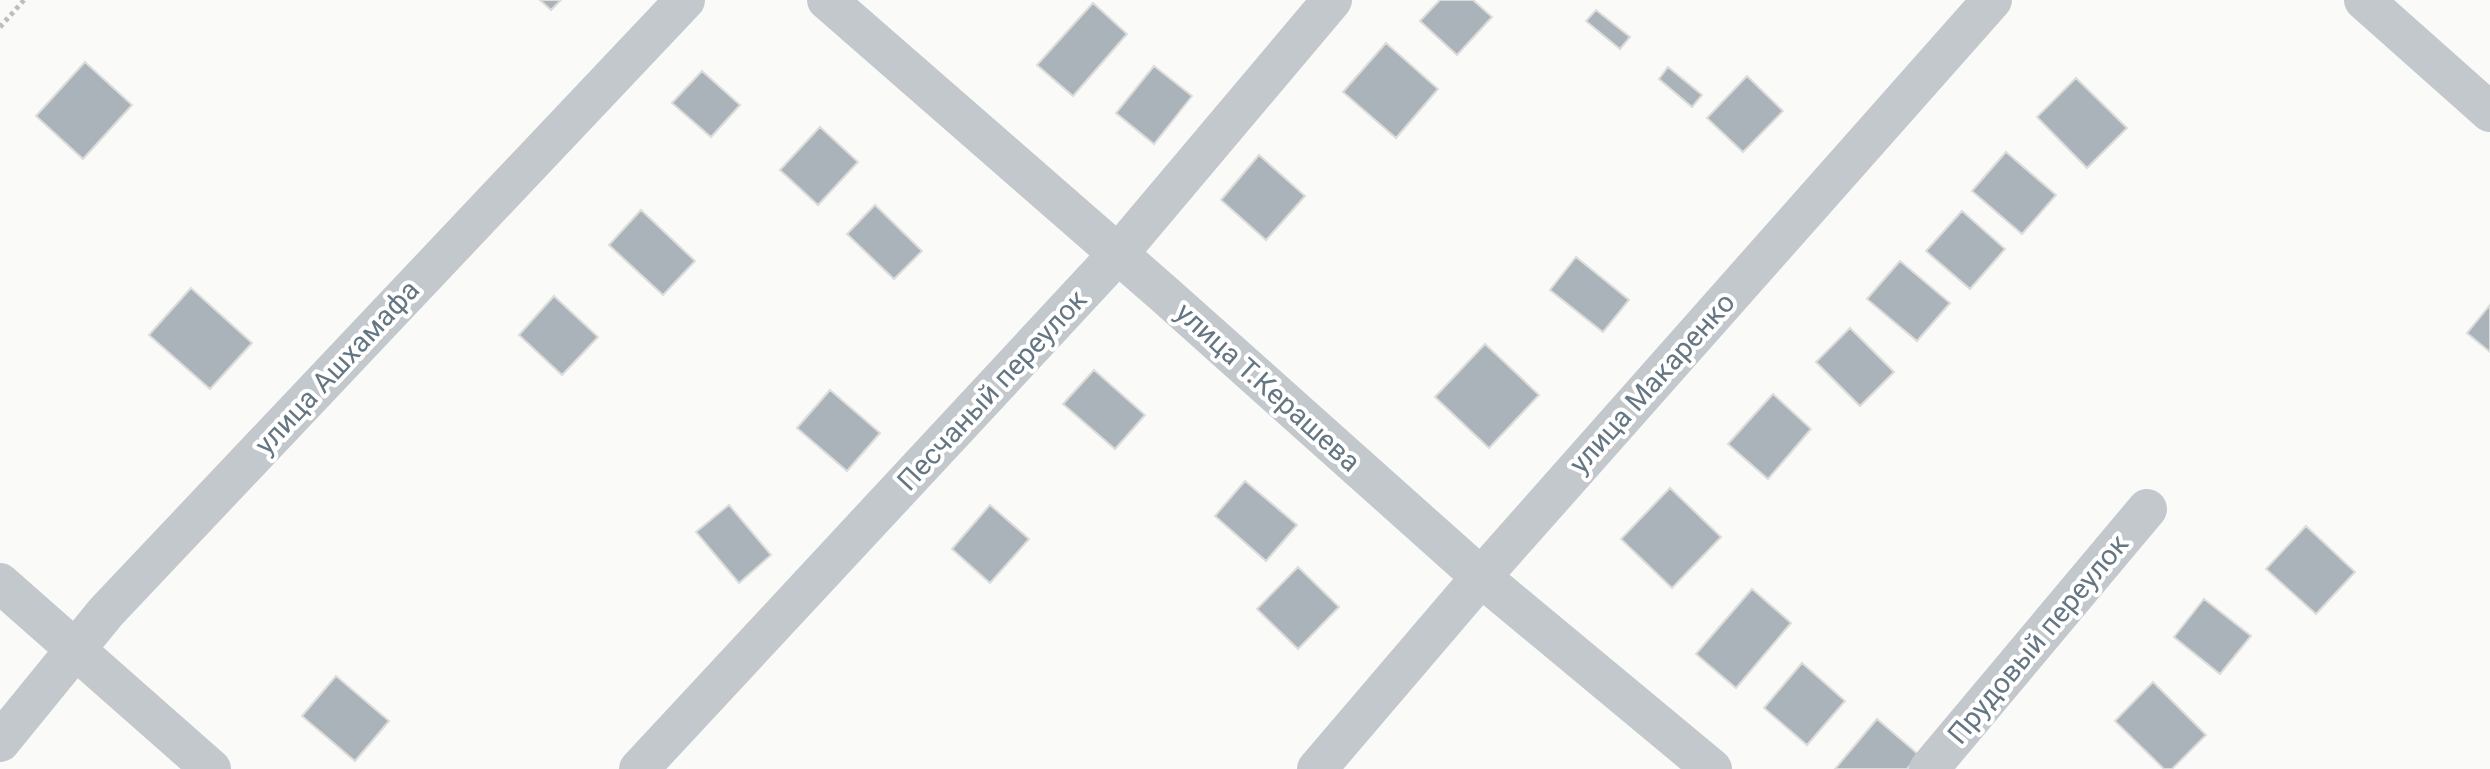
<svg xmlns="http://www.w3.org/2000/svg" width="2490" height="769" font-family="Roboto,sans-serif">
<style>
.building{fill:#aab3b9;stroke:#dcdcda;stroke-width:2}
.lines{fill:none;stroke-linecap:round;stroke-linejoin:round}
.path{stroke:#bbbfc2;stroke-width:5;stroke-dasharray:4 4;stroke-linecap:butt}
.minor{stroke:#c3c8cc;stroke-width:40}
.labels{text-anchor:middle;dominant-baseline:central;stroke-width:8;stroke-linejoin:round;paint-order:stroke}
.street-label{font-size:28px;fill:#657683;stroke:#fff}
</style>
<rect width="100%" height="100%" fill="#fafaf8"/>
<path class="building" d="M540,0H561L551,10Z
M1440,0H1473L1492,17L1457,55L1420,21Z
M1093,3L1127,34L1073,96L1037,65Z
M1596,10L1630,37L1620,49L1586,21Z
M1386,43L1438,89L1396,138L1343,92Z
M85,62L132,105L83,159L36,116Z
M1154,66L1192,96L1154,144L1116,113Z
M1668,67L1702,95L1692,107L1659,79Z
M702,71L740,105L711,137L672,103Z
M1747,76L1783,111L1743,152L1707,118Z
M2076,78L2127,128L2087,168L2037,117Z
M820,127L858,162L818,205L780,170Z
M2006,152L2056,195L2022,234L1972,191Z
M1259,155L1305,196L1266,240L1221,200Z
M875,205L922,251L894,279L847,234Z
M641,210L695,261L663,295L609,245Z
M1962,211L2005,249L1970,289L1926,251Z
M1576,257L1629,300L1603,332L1550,290Z
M1900,261L1950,303L1917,341L1867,299Z
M191,288L252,343L210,389L149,335Z
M554,296L598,337L562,375L519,335Z
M2490,305V352L2467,333Z
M1850,328L1894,372L1860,406L1816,362Z
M1485,344L1539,395L1489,448L1435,397Z
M1094,370L1145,415L1115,449L1063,404Z
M830,390L880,433L847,471L797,428Z
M1773,394L1811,429L1768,479L1728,444Z
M1245,481L1297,525L1266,561L1215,516Z
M1670,488L1721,537L1672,588L1621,539Z
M729,505L771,555L739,583L696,532Z
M990,505L1029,539L990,583L952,549Z
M2306,526L2355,572L2316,614L2266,569Z
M1298,567L1339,607L1298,649L1257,609Z
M1752,589L1791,623L1736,688L1696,654Z
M2204,599L2251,636L2220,674L2174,637Z
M1802,663L1845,701L1807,745L1764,708Z
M336,676L389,721L355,761L302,716Z
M2153,682L2206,735L2172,769H2164L2115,721Z
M1877,719L1919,755L1907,769H1835Z"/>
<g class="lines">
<path class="path" d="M0,27L24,0"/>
<path class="minor" d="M827,0L1164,294L1481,577L1712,769
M2364,0L2490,112
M0,583L211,769
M0,742L106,612L685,0
M639,769L1118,254L1332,0
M1317,769L1481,577L1992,0
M1929,769L2147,509"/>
</g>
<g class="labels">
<g class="street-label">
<text transform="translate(337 367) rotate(-47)">улица Ашхамафа</text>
<text transform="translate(1652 383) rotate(-48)">улица Макаренко</text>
<text transform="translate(1268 387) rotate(42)">улица Т.Керашева</text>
<text transform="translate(992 390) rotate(-47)">Песчаный переулок</text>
<text transform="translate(2038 639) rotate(-50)">Прудовый переулок</text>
</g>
</g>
</svg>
